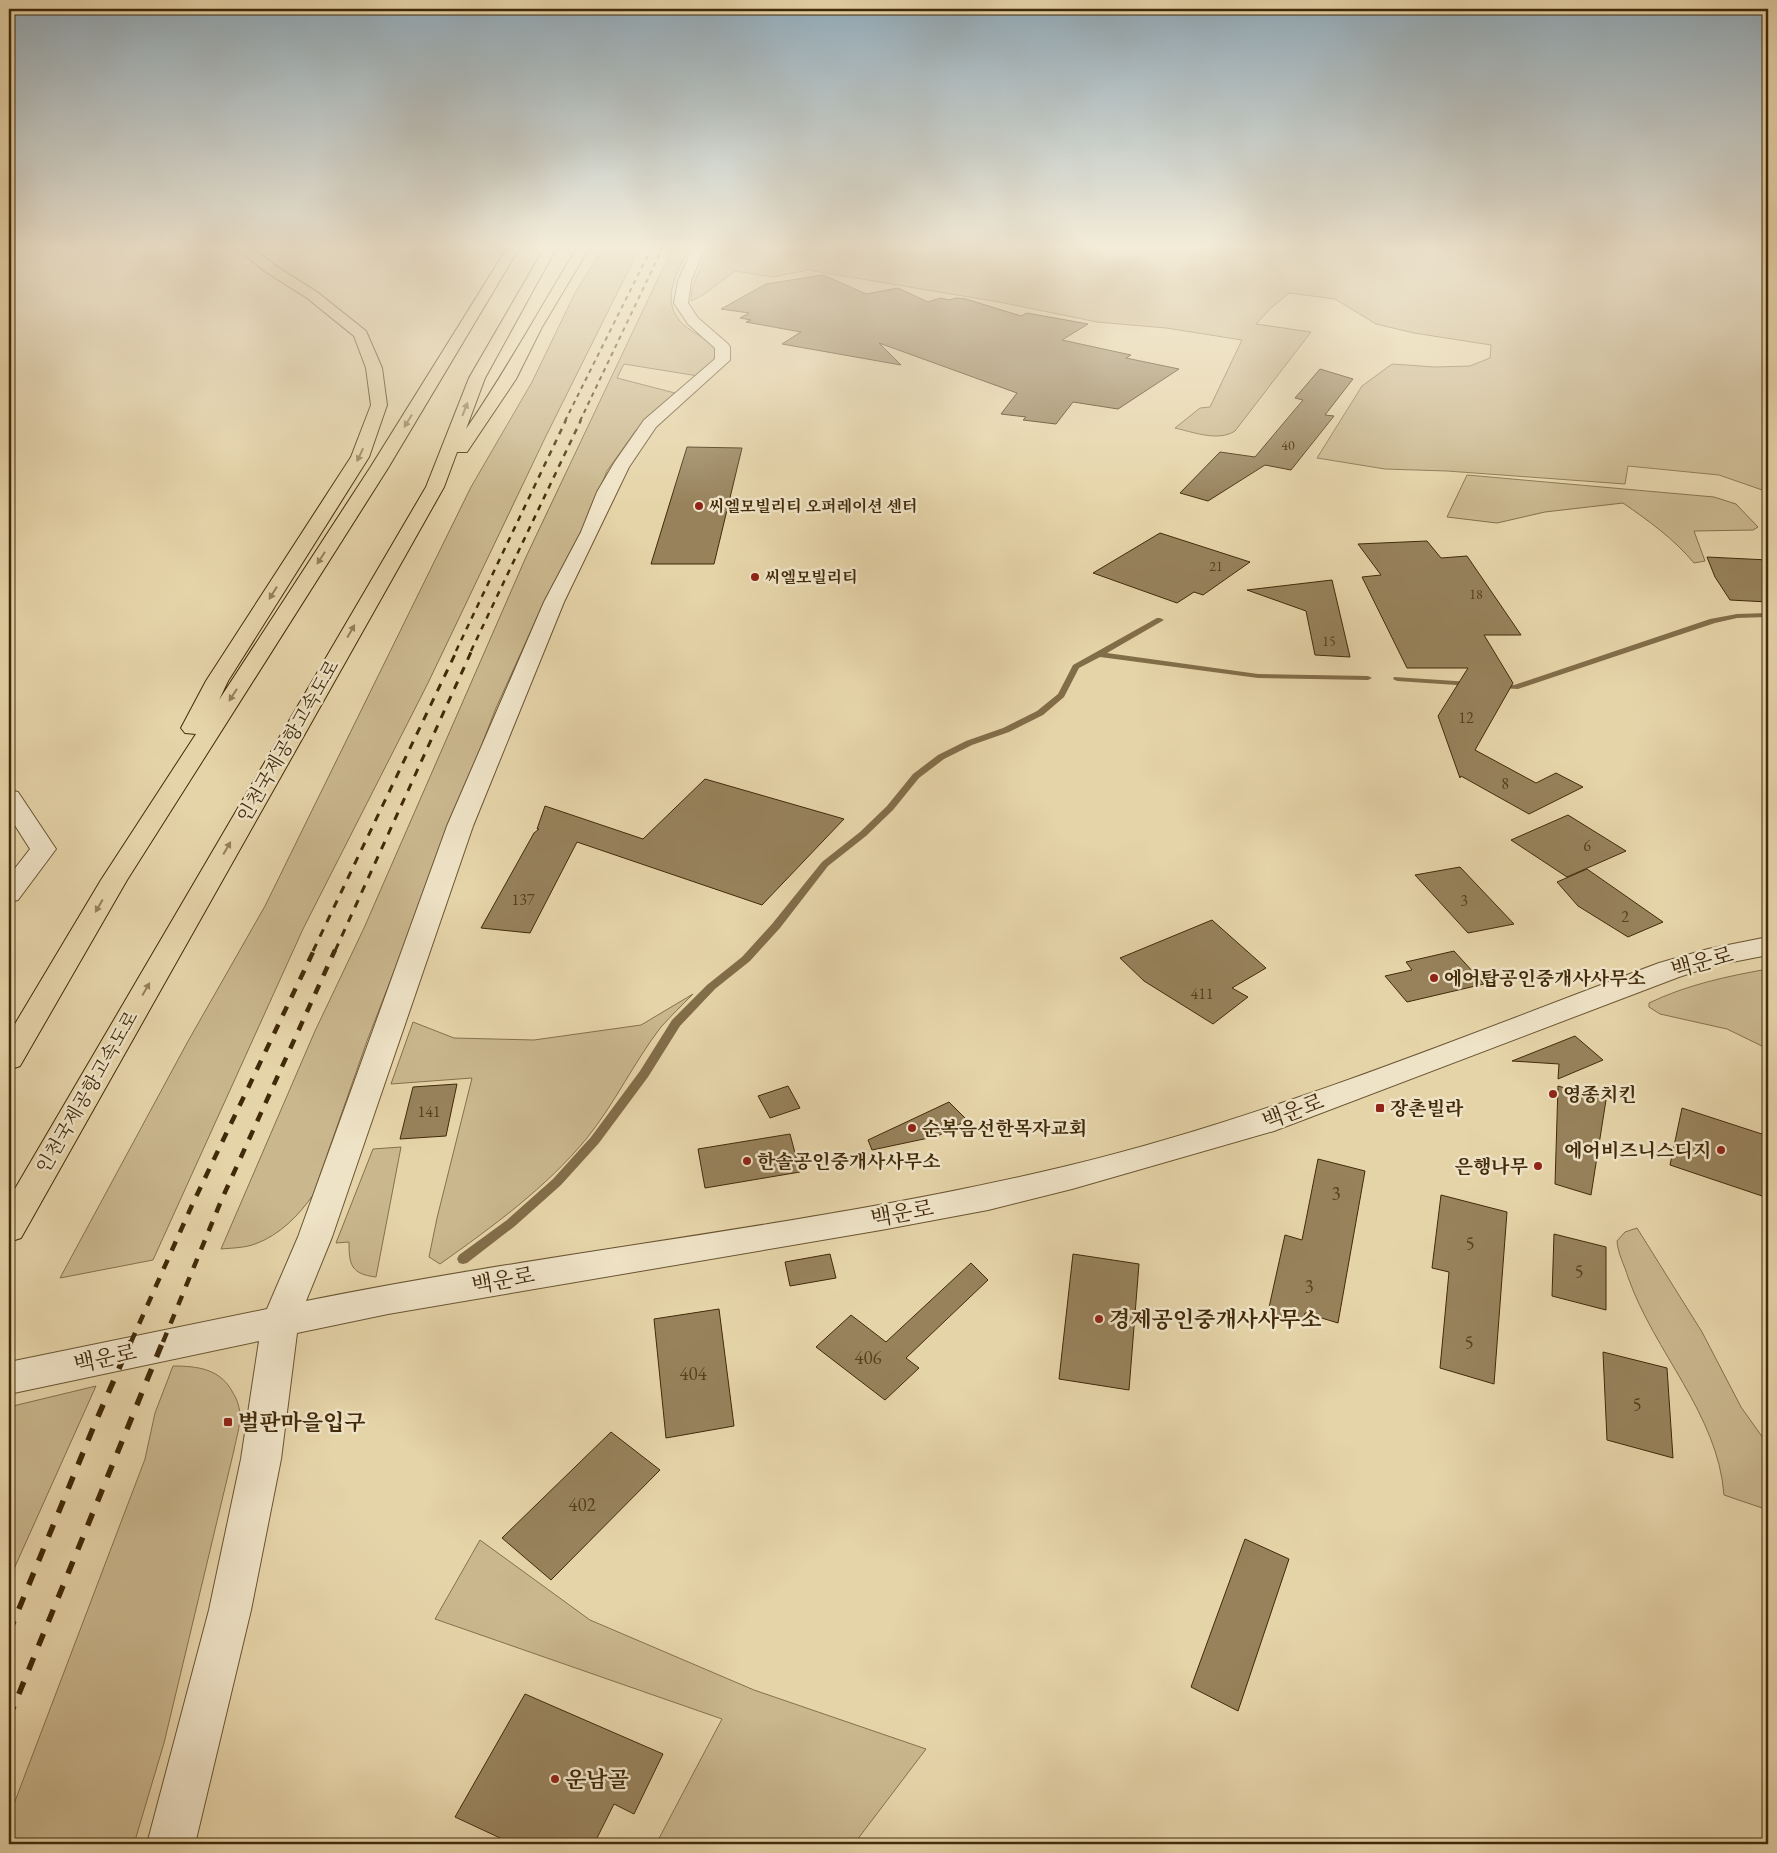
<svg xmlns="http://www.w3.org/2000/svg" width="1777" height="1853" font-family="'EB Garamond','Noto Serif KR',serif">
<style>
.green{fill:#cab78e;stroke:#86704c}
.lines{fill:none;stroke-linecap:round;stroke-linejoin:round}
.stream{fill:#826d49;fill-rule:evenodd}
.building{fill:#97825c;stroke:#412a09}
.minor-casing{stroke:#6a5431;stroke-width:2}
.tertiary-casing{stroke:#6a5431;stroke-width:2}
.motorway-casing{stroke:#412a09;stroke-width:2}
.minor{fill:#efe3c7;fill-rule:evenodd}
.tertiary{fill:#efe3c7;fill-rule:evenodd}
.motorway{fill:#e6d4a9;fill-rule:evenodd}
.rail-far4{stroke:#412a09;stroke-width:2;stroke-dasharray:4.5 4.5;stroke-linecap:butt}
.rail-far3{stroke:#412a09;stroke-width:2.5;stroke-dasharray:6 6;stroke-linecap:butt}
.rail-far2{stroke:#412a09;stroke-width:3;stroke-dasharray:8 8;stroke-linecap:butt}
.rail-far1{stroke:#412a09;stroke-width:4.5;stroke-dasharray:10 10;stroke-linecap:butt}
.rail{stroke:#412a09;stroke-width:5.5;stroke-dasharray:13 13;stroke-linecap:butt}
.oneway{fill:#947f59}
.poi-dot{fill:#8f2418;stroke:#efe3c7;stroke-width:2}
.labels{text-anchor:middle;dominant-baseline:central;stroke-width:5;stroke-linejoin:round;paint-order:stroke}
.far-number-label{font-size:14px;fill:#56401e}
.far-poi-label{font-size:16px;font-weight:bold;fill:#412a09;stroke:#efe3c7;text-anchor:start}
.number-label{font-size:16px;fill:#56401e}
.street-label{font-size:19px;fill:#412a09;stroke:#efe3c7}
.poi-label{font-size:19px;font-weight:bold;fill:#412a09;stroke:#efe3c7;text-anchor:start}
.near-number-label{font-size:19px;fill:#56401e}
.near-street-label{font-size:22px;fill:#412a09;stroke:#efe3c7}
.near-poi-label{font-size:22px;font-weight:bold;fill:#412a09;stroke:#efe3c7;text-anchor:start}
</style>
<rect width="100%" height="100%" fill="#e6d4a9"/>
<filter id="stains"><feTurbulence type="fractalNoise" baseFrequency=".004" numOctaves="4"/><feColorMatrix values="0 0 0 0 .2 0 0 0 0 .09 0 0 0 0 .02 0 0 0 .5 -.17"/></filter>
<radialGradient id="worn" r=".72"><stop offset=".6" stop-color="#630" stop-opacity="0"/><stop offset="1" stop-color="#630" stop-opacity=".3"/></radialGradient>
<path class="green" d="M605,245H641L545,438L428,683L303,929L153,1260L60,1278L187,1043L265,906L471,487L532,382L575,293Z
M674,245H691C680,267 660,297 679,320C689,332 705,337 716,348L714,360L698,376L624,364L617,378L675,393L636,430L607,471L581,533L539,613L496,708L367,1041L313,1195C299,1215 280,1235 255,1244C245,1248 231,1248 221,1249L315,1031L364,928L526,557Z
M710,245H1768V492L1719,475L1628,466L1625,484L1447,471L1385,469L1317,458L1362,386L1392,364L1435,367L1470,366L1490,358L1491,345L1414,333L1376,324L1335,299L1289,293L1271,308L1256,324L1311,332L1235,431C1218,442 1193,432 1175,428L1200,408L1210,407L1242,340L1166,328L1097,322L999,302L808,270L773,277L735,271L703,295L691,301L692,288Z
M1467,475L1714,497L1736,504L1758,527L1753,530L1694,531L1705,561L1694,563C1674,539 1649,521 1623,503L1545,512L1497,523L1447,517Z
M1768,969V1049L1727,1029L1660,1014L1649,1007V1003C1686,985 1728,976 1768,969Z
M693,994C682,1005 671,1016 661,1027C634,1062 615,1103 587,1138C546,1188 492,1227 440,1264L429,1257L437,1218L472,1078L391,1084L413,1022L454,1038L534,1040L641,1025Z
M401,1147L376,1277C351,1274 349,1265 349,1242L336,1243L373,1149Z
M1637,1228L1702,1332L1741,1407L1768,1445V1510L1724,1495C1718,1414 1654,1352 1628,1277C1624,1264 1618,1254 1617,1241L1625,1232Z
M173,1366C198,1366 221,1369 233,1393C237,1399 240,1408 240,1416C240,1427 236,1439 234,1450L164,1743L134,1844H9V1817L145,1459L155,1413Z
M96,1386L9,1580V1407Z
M480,1540L590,1620L754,1690L926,1749L854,1844H656L722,1719L435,1619Z"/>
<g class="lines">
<path class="stream" d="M1768,613V617L1737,618L1715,623L1518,689L1498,688L1494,686L1498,684L1514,685L1710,619L1737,614Z
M1157,618H1160L1164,620L1107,653L1258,674L1368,676L1372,678L1368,680L1258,678L1100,657L1079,668L1064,697L1043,715L1009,732L972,745L944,759L919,778L893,810L866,836L828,866L780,928L750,961L715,989L680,1026L648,1077L599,1143L561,1185L515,1226L467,1263L463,1264L459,1263L457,1259L459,1255L507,1220L553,1179L591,1137L640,1071L672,1020L707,985L742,957L772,924L822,862L860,832L887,806L913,774L938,755L966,741L1003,728L1037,711L1058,694L1073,665Z
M1394,677L1471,682L1475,684L1471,686L1397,681L1393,679Z"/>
</g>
<path class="building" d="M823,275L866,294L898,288L928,302L941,298L949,300L956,298L966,299L1021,316L1027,313L1088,324L1062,340L1131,355L1126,358L1179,369L1118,409L1073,402L1056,424L1023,420L1026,417L1001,414L1017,393L879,343L901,365L782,344L801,332L746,322L751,320L740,318L749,313L721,309L766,284Z
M1320,369L1353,379L1325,415L1334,416L1291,470L1265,465L1208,501L1180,493L1220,452L1255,457L1303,400L1295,398Z
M687,447L742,448L714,564H651Z
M1160,533L1250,562L1203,595L1194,592L1177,603L1093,573Z
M1427,541L1441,558L1467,556L1521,635H1484L1513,683L1475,750L1536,783L1556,773L1583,787L1529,814L1461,776L1460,778L1438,716L1468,668H1407L1362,577L1381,575L1358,544Z
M1707,557L1768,560V602L1730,600L1715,577Z
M1332,580L1350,657L1315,655L1306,611L1247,590Z
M705,779L844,819L762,905L577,842L530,933L481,928L534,833L539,829H537L545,806L643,839Z
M1568,815L1626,851L1567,877L1511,840Z
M1460,867L1514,924L1468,933L1415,875Z
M1587,869L1663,922L1628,937L1578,906L1557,882Z
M1212,920L1266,968L1232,988L1248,997L1213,1024L1144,981L1120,958Z
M1454,951L1484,984L1407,1002L1385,976L1412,970L1406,962Z
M1575,1036L1603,1060L1558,1079L1559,1064L1512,1061Z
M457,1084L446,1136L400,1139L413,1087Z
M788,1086L800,1108L770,1118L758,1096Z
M1558,1086L1606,1100L1591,1195L1555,1184Z
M949,1102L967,1120L938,1136L872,1150L868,1140Z
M1682,1108L1768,1136V1198L1670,1165Z
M790,1134L800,1172L705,1188L698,1149Z
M1318,1159L1365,1171L1338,1323L1305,1313L1303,1322L1268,1312L1285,1235L1302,1240Z
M1441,1195L1507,1212L1494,1384L1440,1368L1449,1272L1432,1268Z
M1554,1234L1606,1247V1310L1552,1296Z
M830,1254L836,1278L790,1286L785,1262Z
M1073,1254L1139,1264L1129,1390L1059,1379Z
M971,1263L988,1280L906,1358L919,1368L885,1400L816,1347L851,1315L886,1342Z
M719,1309L734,1426L666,1438L654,1319Z
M1603,1352L1667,1368L1673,1458L1607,1440Z
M611,1432L660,1470L551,1580L502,1538Z
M1245,1539L1289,1559L1238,1711L1191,1687Z
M525,1694L663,1754L634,1814L614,1804L594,1844H513L455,1817Z"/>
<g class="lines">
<g class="minor-casing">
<path id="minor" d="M9,790L18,792L56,849L18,900L9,902V876L30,849L9,816Z"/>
</g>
<g class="tertiary-casing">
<path id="tertiary" d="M694,245H706L691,281L688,303L698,318L728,344L730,347V360L656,427L629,467L564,602L473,826L332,1237L306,1301C558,1250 817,1226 1067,1166C1270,1117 1464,1036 1659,963L1708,949L1768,937V955L1712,966L1679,977L1274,1131L1072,1189L988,1210L881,1230L388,1314L297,1333L281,1459L251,1610L195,1844H147L209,1610L241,1459L259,1341L9,1394V1362L267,1309L298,1237L447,826L544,602L581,532L597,492L614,463L644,420L715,359V348L688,324L674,303L678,281Z"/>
</g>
<g class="motorway-casing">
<path id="motorway" d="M237,245H249L276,266L317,292L366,331L382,368L387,405L369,457L228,681L219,700L370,468L509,245H521L388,468L127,880L20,1066L9,1070V1034L101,880L196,734L185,733L181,728L206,681L351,457L371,405L366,368L354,336L307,298L266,272L241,252Z
M546,245H558L485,378L466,429C507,370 541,306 579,245H591L542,327L516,379L467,452H457L444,487L21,1238L9,1242V1199L426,487L469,378Z"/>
</g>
<use href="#minor" class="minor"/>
<use href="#tertiary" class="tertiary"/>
<use href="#motorway" class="motorway"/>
<path class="rail-far4" d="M565,421L653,245
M580,421L664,245"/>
<path class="rail-far3" d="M456,651L566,420
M471,651L581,420"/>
<path class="rail-far2" d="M313,951L457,650
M335,951L472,650"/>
<path class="rail-far1" d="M131,1342L193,1203L314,950
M163,1342L221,1201L335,950"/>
<path class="rail" d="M9,1633L96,1421L131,1341
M9,1718L163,1341"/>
</g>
<defs><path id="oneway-solid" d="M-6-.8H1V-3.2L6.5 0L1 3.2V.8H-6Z" transform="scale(1.25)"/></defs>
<g class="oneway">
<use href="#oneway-solid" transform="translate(465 409) rotate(-69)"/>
<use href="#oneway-solid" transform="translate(408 421) rotate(122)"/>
<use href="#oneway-solid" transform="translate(360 455) rotate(115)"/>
<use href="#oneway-solid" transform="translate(321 558) rotate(123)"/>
<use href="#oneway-solid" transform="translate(273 593) rotate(122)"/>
<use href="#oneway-solid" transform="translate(351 631) rotate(-60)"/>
<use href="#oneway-solid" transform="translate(233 695) rotate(123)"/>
<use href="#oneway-solid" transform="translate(227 848) rotate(-60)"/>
<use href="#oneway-solid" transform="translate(99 906) rotate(120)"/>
<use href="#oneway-solid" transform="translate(146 989) rotate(-60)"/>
</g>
<linearGradient id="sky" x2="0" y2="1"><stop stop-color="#91aab9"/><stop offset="0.49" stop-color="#f4ecd8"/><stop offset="1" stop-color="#f4ecd8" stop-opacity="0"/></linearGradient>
<rect width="1777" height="504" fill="url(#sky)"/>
<g class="poi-dot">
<circle cx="699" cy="506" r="5"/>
<circle cx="755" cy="577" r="5"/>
<circle cx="1434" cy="978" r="5"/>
<circle cx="1553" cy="1094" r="5"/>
<rect x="1375" y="1103" width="10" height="10" rx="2.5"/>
<circle cx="912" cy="1128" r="5"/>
<circle cx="1721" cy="1150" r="5"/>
<circle cx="747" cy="1161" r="5"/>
<circle cx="1538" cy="1166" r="5"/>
<circle cx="1099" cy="1319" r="5"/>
<rect x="223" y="1417" width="10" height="10" rx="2.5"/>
<circle cx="555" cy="1779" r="5"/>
</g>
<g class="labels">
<g class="far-number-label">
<text x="1288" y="445">40</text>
<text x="1216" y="566">21</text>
<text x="1476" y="594">18</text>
<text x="1329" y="641">15</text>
</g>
<g class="far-poi-label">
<text x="709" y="506">씨엘모빌리티 오퍼레이션 센터</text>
<text x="765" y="577">씨엘모빌리티</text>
</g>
<g class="number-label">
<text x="1466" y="717">12</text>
<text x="1505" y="783">8</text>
<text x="1587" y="845">6</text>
<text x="523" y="899">137</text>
<text x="1464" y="900">3</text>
<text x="1625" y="916">2</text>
<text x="1202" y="993">411</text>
<text x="429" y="1111">141</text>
</g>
<g class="street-label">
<text transform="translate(288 741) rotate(-60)">인천국제공항고속도로</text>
<text transform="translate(87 1092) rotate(-60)">인천국제공항고속도로</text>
</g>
<g class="poi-label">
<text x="1444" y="978">에어탑공인중개사사무소</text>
<text x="1563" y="1094">영종치킨</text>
<text x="1390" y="1108">장촌빌라</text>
<text x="922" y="1128">순복음선한목자교회</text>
<text x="1711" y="1150" text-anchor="end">에어비즈니스디지</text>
<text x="757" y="1161">한솔공인중개사사무소</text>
<text x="1528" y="1166" text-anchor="end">은행나무</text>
</g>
<g class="near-number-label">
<text x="1336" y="1193">3</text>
<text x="1470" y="1243">5</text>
<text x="1579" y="1271">5</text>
<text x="1309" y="1286">3</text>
<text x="1469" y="1342">5</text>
<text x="868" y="1357">406</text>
<text x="693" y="1373">404</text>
<text x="1637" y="1404">5</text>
<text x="582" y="1504">402</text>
</g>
<g class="near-street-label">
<text transform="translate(1702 962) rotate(-15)">백운로</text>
<text transform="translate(1293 1111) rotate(-20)">백운로</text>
<text transform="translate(902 1213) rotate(-10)">백운로</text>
<text transform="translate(503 1280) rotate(-10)">백운로</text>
<text transform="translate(105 1358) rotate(-12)">백운로</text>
</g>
<g class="near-poi-label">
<text x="1109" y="1319">경제공인중개사사무소</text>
<text x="238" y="1422">벌판마을입구</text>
<text x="565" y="1779">운남골</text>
</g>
</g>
<rect width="1777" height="1853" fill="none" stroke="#e6d4a9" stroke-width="30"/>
<rect x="10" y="10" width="1757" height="1833" fill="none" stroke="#412a09" stroke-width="2.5"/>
<rect x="15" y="15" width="1747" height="1823" fill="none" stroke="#412a09"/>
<rect width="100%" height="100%" filter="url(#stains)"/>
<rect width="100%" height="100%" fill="url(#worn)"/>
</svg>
